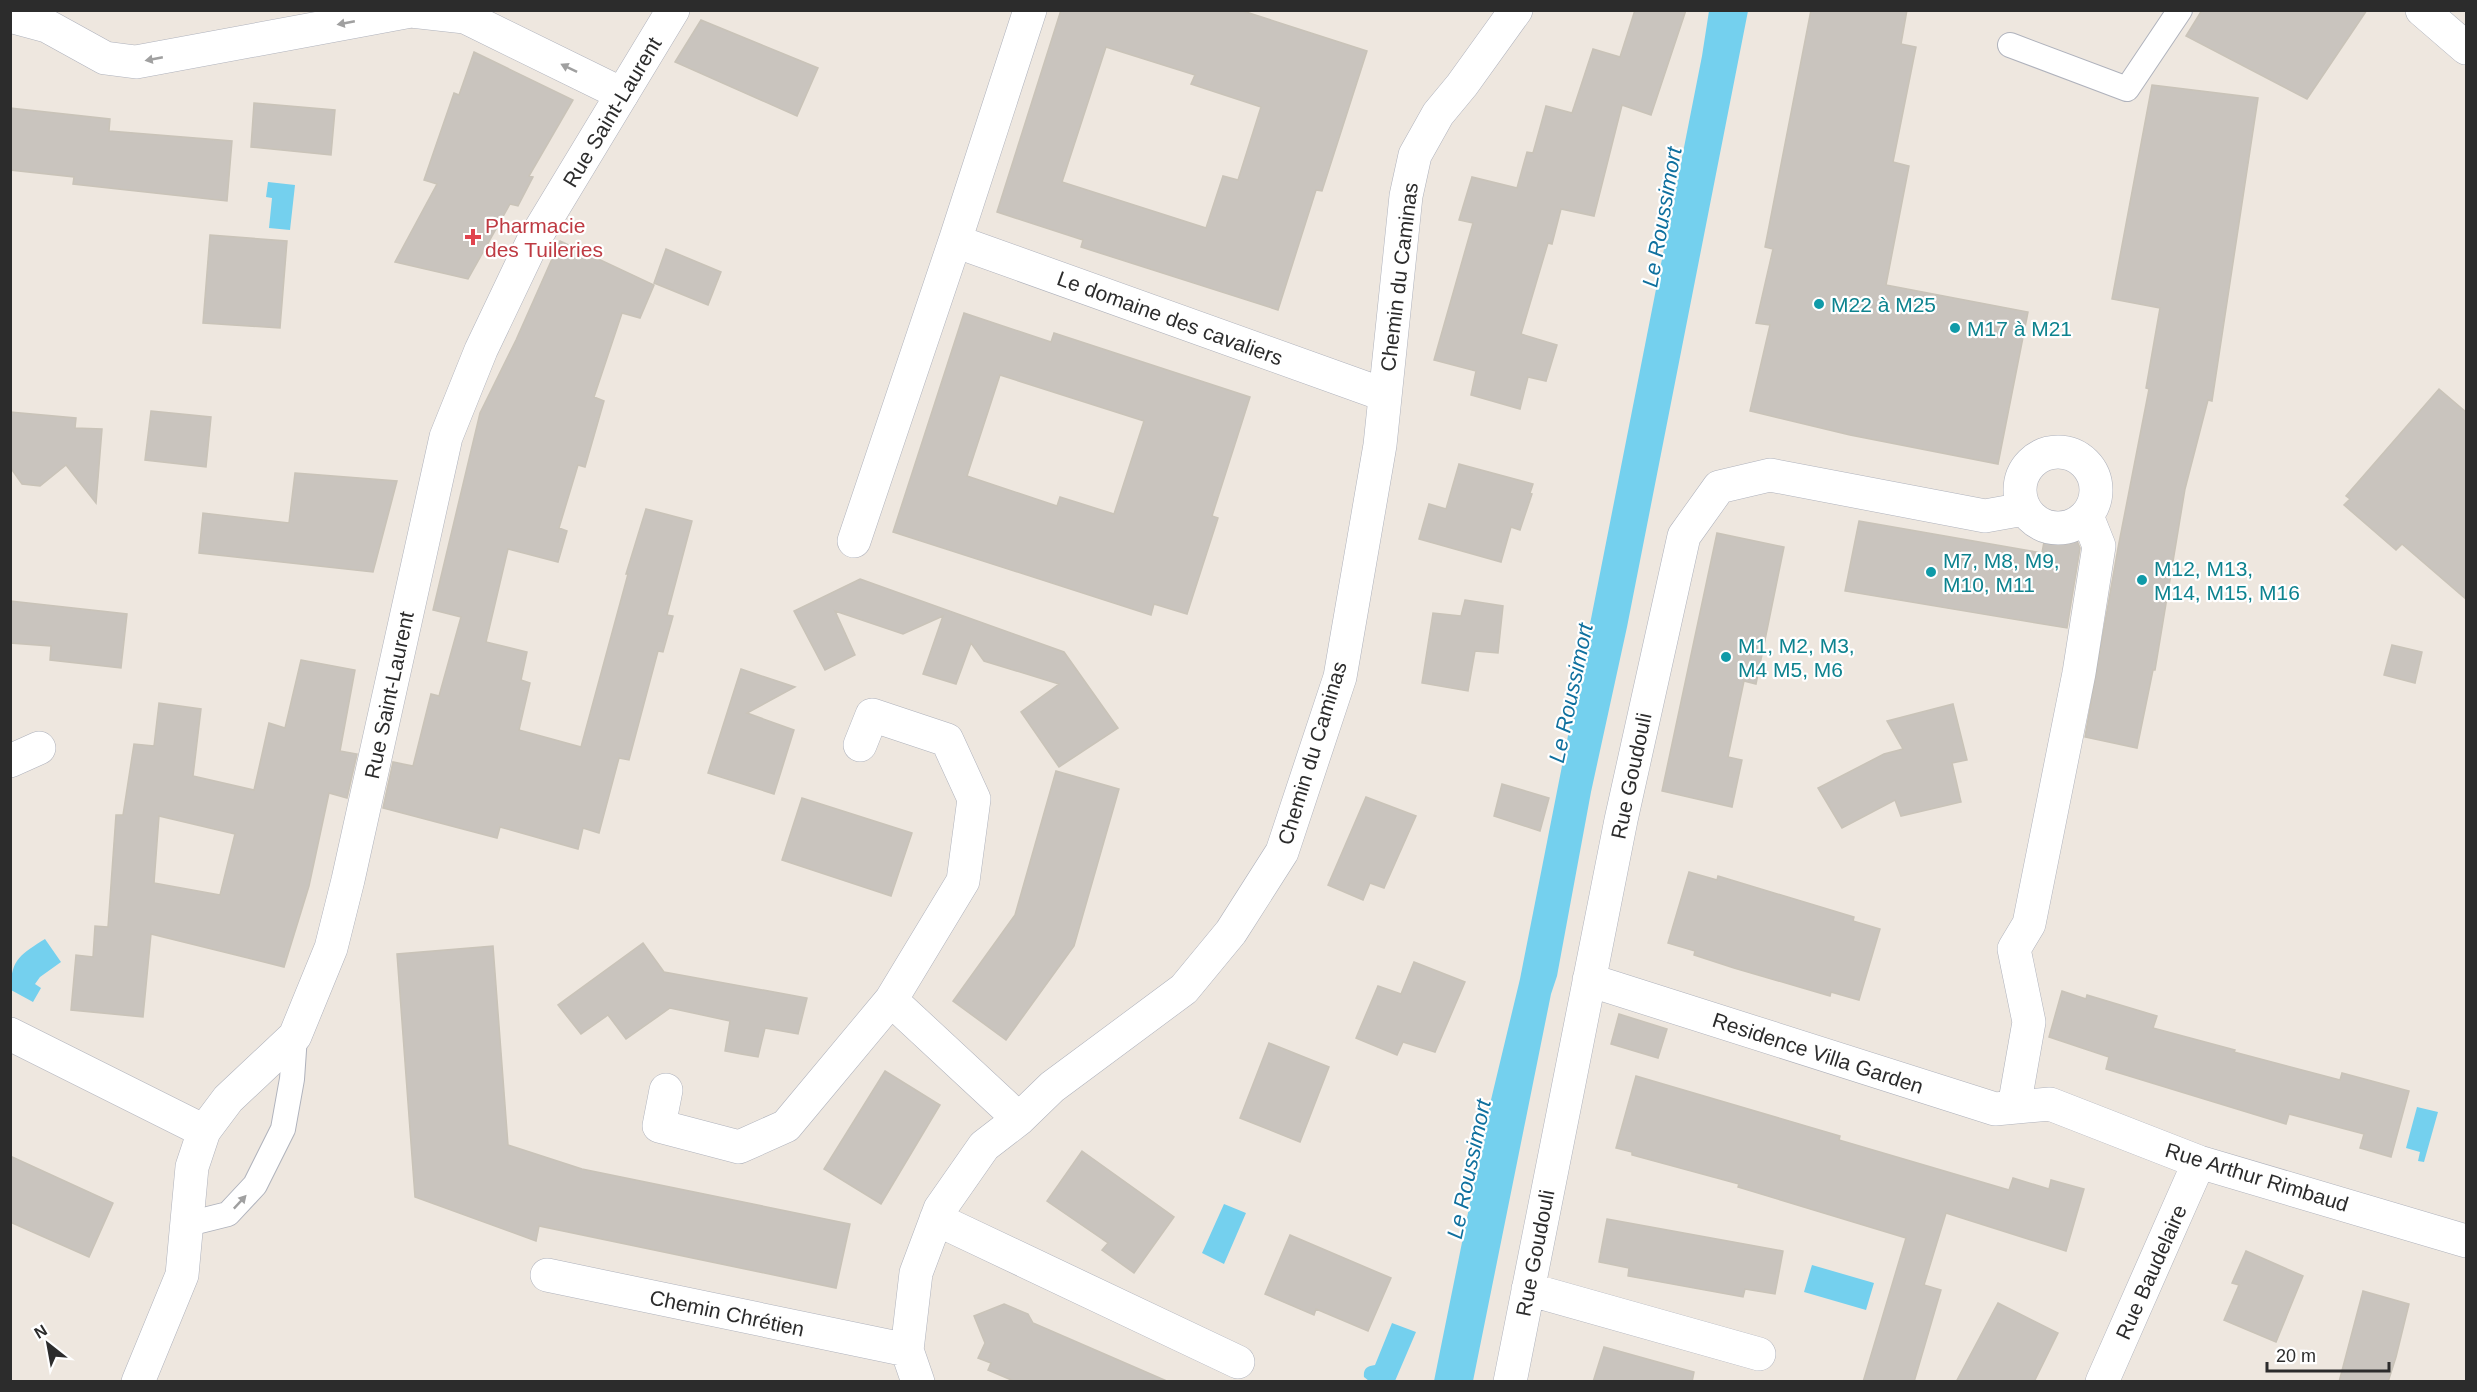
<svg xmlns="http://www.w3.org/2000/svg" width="2477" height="1392" font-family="Arial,sans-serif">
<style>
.water{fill:#74d0ee}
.building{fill:#c9c4be;stroke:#c9c3b8;stroke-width:1.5;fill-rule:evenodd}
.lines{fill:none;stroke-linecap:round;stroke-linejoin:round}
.lane-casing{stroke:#afb2bc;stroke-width:26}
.street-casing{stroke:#afb2bc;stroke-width:34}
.secondary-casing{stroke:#afb2bc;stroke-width:34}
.lane{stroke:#fff;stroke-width:24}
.street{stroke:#fff;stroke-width:33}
.secondary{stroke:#fff;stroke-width:33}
.oneway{fill:#a0a0a0}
.health-dot{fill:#e0444e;stroke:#fff;stroke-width:2}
.culture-dot{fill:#0f9aa8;stroke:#fff;stroke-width:2}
.labels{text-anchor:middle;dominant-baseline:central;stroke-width:4.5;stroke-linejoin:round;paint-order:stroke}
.street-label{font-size:21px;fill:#2c2c2c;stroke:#fff}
.health-label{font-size:21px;fill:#be3a42;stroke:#fff;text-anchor:start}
.culture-label{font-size:21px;fill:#0d838f;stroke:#fff;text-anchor:start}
.water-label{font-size:22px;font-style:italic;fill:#0f709e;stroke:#fff}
</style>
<rect width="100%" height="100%" fill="#eee7df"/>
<path class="water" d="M1709,11H1748L1627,627L1591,792L1557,976L1551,994L1473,1381H1434L1490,1104L1520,979L1702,56Z
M268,182L295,185L290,230L269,228L272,198L266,197Z
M45,939L61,962L40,977L35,984L41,988L33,1002L11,990C10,960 21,954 45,939Z
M2417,1107L2438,1112L2424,1162L2418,1161L2420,1152L2406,1148Z
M1224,1204L1246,1213L1224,1264L1202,1253Z
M1812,1265L1874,1283L1866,1310L1804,1292Z
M1392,1323L1416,1332L1395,1381H1369L1364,1377C1363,1369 1367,1366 1375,1365Z"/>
<path class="building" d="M1061,10H1240L1367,51L1322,191L1316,190L1278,310L1081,247L1083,240L997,212ZM1106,47L1195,75L1191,84L1261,107L1238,180L1223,176L1206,228L1062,182Z
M1635,10H1686L1651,115L1622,105L1594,216L1561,209L1552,244L1548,243L1521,334L1557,345L1546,381L1528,377L1520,409L1471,395L1476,371L1434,360L1473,223L1459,220L1472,177L1517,188L1527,152L1533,153L1546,106L1572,113L1593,49L1620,57Z
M1811,10H1907L1901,44L1916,47L1893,162L1909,166L1886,285L2028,312L1998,464L1850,435L1750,411L1770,325L1756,323L1773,249L1765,247Z
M2202,10H2367L2307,99L2186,36Z
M701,20L818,68L797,116L675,62Z
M474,52L573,100L529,176L533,177L518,206L510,204L468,279L395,262L437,184L424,180L454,93L459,95Z
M2152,85L2258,98L2212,401L2208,400L2185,489L2155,670H2153L2137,748L2085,737L2118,548L2149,389L2146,388L2160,308L2112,299Z
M254,103L335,110L331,155L251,147Z
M10,108L110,119L109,131L232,141L227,201L73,184L74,177L10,170Z
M210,235L287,241L280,328L203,323Z
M560,241L654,285L640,318L622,313L594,397L604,401L585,467L578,465L559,528L567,531L558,562L508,549L486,642L527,652L521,680L530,683L519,730L581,747L628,574H626L646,509L692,521L667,615L673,616L663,652L658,651L629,760L619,758L599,833L583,828L578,849L500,827L497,838L383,808L393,762L413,766L431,694L439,696L461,617L433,610L480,413L516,340Z
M666,249L721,272L708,305L654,283Z
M964,313L1051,342L1054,333L1250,397L1212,516L1218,518L1187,614L1154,604L1151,615L893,532ZM1000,375L1144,421L1114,514L1060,497L1057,506L967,476Z
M2439,389L2466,412V599L2402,544L2396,550L2344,505L2350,499L2346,496Z
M151,411L211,417L206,467L145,460Z
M10,412L76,418L75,428L102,429L96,503L66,465L40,486L22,484L10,467Z
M1459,464L1533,484L1530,493L1532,494L1520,530L1511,527L1501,562L1419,539L1429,504L1446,509Z
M295,473L397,481L373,572L199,553L203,513L289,523Z
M1859,521L2042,553L2045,536L2077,541L2080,548L2067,628L1845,591Z
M1717,533L1784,547L1756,684L1744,681L1728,757L1742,760L1732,807L1662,791Z
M860,579L1064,652L1118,728L1059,767L1021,712L1059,684L984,661L971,643L956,684L923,674L943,616L903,634L835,611L855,655L825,670L794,611Z
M1465,600L1503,606L1498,653L1475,651L1468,691L1422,683L1433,613L1461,616Z
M10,601L127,614L121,668L50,660L51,646L10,643Z
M2392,645L2422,652L2415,683L2384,675Z
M301,660L355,670L340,751L357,754L347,798L329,793L309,886L284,967L151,934L143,1017L71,1010L76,955L93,957L95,926L108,927L116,815H123L134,744L154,746L159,703L201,709L193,776L254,790L269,723L285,728ZM159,816L235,834L220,895L154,883Z
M741,669L795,687L747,713L794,730L774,794L708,773Z
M1953,704L1967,760L1952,763L1961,802L1901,816L1895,800L1842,828L1818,788L1884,754L1903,749L1887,721Z
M1056,771L1119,789L1074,946L1006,1040L953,1001L1015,915Z
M1502,784L1549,798L1540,831L1494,816Z
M1366,797L1416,816L1384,888L1370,883L1363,900L1328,885Z
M802,798L912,833L891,896L782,860Z
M1689,872L1717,880L1718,876L1854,917L1853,921L1880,929L1859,1000L1831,992L1830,996L1734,968L1694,955L1695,951L1668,943Z
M643,943L664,972L807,998L798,1034L765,1028L758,1057L741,1054L725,1051L730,1021L670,1008L626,1039L608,1015L581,1034L558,1005Z
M493,946L508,1145L582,1169L850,1224L836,1288L539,1226L536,1241L415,1197L397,954Z
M1414,962L1465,982L1435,1052L1403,1042L1397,1055L1356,1038L1378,986L1401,994Z
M2062,991L2086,999L2087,995L2157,1016L2153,1028L2235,1050L2234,1052L2340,1080L2342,1073L2409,1091L2391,1157L2360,1148L2364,1134L2289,1114L2286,1124L2106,1069L2109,1057L2049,1037Z
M1619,1014L1667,1029L1658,1058L1611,1044Z
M1269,1043L1329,1067L1300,1142L1240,1118Z
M885,1071L940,1105L881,1204L824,1169Z
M1636,1076L1840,1136L1839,1140L2009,1190L2013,1178L2049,1189L2051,1180L2084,1189L2066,1251L1946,1213L1924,1285L1941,1290L1914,1382H1863L1906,1238L1738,1187L1739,1184L1632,1155V1152L1616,1148Z
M1082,1151L1174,1217L1134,1273L1102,1250L1108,1243L1047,1201Z
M10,1156L113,1203L89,1257L10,1222Z
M1607,1219L1783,1251L1775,1294L1745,1289L1743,1297L1628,1276L1629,1268L1599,1262Z
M1290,1235L1391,1278L1368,1331L1316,1309L1314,1315L1265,1294Z
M2246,1251L2303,1276L2276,1342L2224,1320L2239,1285L2232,1283Z
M2363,1291L2409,1304L2396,1357L2388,1382H2339Z
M1998,1303L2058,1333L2034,1382H1956Z
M1004,1304L1028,1314L1033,1323L1169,1382H1016L988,1370L991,1363L978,1358L985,1343L974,1316Z
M1604,1347L1694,1372L1692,1382H1593Z"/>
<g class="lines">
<g class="lane-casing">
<path id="lane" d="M2010,45L2127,89L2180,10
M188,1224L228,1214L255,1185L283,1129L292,1079L295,1036"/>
</g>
<g class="street-casing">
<path id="street" d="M10,16L47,26L105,58L136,62L411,11L465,17L622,94
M955,241L1030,10
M2020 490a38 38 0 1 1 76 0a38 38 0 1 1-76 0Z
M854,541L955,241L1385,395
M860,745L872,715L947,740L974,799L963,881L891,1000L1019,1119
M10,761L39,748
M1589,980L1995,1109L2050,1104L2199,1162L2466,1241
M10,1034L204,1131
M666,1090L659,1126L739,1147L786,1126L891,1000
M2014,1107L2029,1022L2014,949L2029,924L2079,673L2099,546L2087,516
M936,1219L1238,1362
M547,1275L907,1350
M1528,1289L1759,1354
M918,1382L907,1350L916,1273L940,1209L984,1146L1019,1119L1052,1087L1184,989L1231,932L1282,852L1340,677L1380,445L1406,196L1415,155L1438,114L1462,85L1516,10
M1510,1382L1621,820L1684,536L1719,487L1770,475L1985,516L2024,509
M2102,1382L2199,1162"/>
</g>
<g class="secondary-casing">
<path id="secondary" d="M2422,10L2466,48
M138,1382L182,1275L192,1167L204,1131L228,1099L295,1036L331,948L348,880L446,437L481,350L532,243L673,10"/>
</g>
<use href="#lane" class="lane"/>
<use href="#street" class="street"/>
<use href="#secondary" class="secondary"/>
</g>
<defs><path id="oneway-solid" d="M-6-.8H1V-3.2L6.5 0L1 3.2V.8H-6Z" transform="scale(1.5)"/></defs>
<g class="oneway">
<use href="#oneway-solid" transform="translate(346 23) rotate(169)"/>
<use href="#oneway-solid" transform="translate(154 59) rotate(169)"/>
<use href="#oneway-solid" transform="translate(569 68) rotate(-154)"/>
<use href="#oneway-solid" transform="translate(240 1202) rotate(-47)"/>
</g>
<path class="health-dot" d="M470 228h6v6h6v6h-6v6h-6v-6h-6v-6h6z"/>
<g class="culture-dot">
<circle cx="1819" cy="304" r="6"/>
<circle cx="1955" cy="328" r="6"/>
<circle cx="1931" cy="572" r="6"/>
<circle cx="2142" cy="580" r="6"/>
<circle cx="1726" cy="657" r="6"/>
</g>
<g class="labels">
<g class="street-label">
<text transform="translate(612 112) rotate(-59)">Rue Saint-Laurent</text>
<text transform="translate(1399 277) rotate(-83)">Chemin du Caminas</text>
<text transform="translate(1170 318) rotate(20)">Le domaine des cavaliers</text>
<text transform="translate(389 695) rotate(-78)">Rue Saint-Laurent</text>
<text transform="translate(1312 753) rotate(-73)">Chemin du Caminas</text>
<text transform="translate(1631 776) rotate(-78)">Rue Goudouli</text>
<text transform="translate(1818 1053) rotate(18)">Residence Villa Garden</text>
<text transform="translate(2257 1177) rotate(17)">Rue Arthur Rimbaud</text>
<text transform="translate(1535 1253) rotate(-79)">Rue Goudouli</text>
<text transform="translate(2151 1272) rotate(-66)">Rue Baudelaire</text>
<text transform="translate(727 1313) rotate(12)">Chemin Chrétien</text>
</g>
<g class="health-label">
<text x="485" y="225">Pharmacie<tspan x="485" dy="24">des Tuileries</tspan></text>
</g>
<g class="culture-label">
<text x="1831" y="304">M22 à M25</text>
<text x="1967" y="328">M17 à M21</text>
<text x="1943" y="560">M7, M8, M9,<tspan x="1943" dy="24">M10, M11</tspan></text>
<text x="2154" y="568">M12, M13,<tspan x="2154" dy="24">M14, M15, M16</tspan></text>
<text x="1738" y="645">M1, M2, M3,<tspan x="1738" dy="24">M4 M5, M6</tspan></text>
</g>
<g class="water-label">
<text transform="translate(1662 217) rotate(-80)">Le Roussimort</text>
<text transform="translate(1571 693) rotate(-78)">Le Roussimort</text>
<text transform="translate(1469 1169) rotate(-78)">Le Roussimort</text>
</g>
</g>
<rect width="2477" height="1392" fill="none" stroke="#2c2c2c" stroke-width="24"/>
<g transform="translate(48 1344) rotate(329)" stroke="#ffffff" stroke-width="4.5" paint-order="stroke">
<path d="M0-4.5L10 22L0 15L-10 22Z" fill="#2c2c2c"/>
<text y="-9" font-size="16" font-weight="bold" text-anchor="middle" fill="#2c2c2c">N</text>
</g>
<path d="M2267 1362v9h122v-9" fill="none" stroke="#2c2c2c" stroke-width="3"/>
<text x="2276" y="1362" font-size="18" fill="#2c2c2c" stroke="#ffffff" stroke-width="4.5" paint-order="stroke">20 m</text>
</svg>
